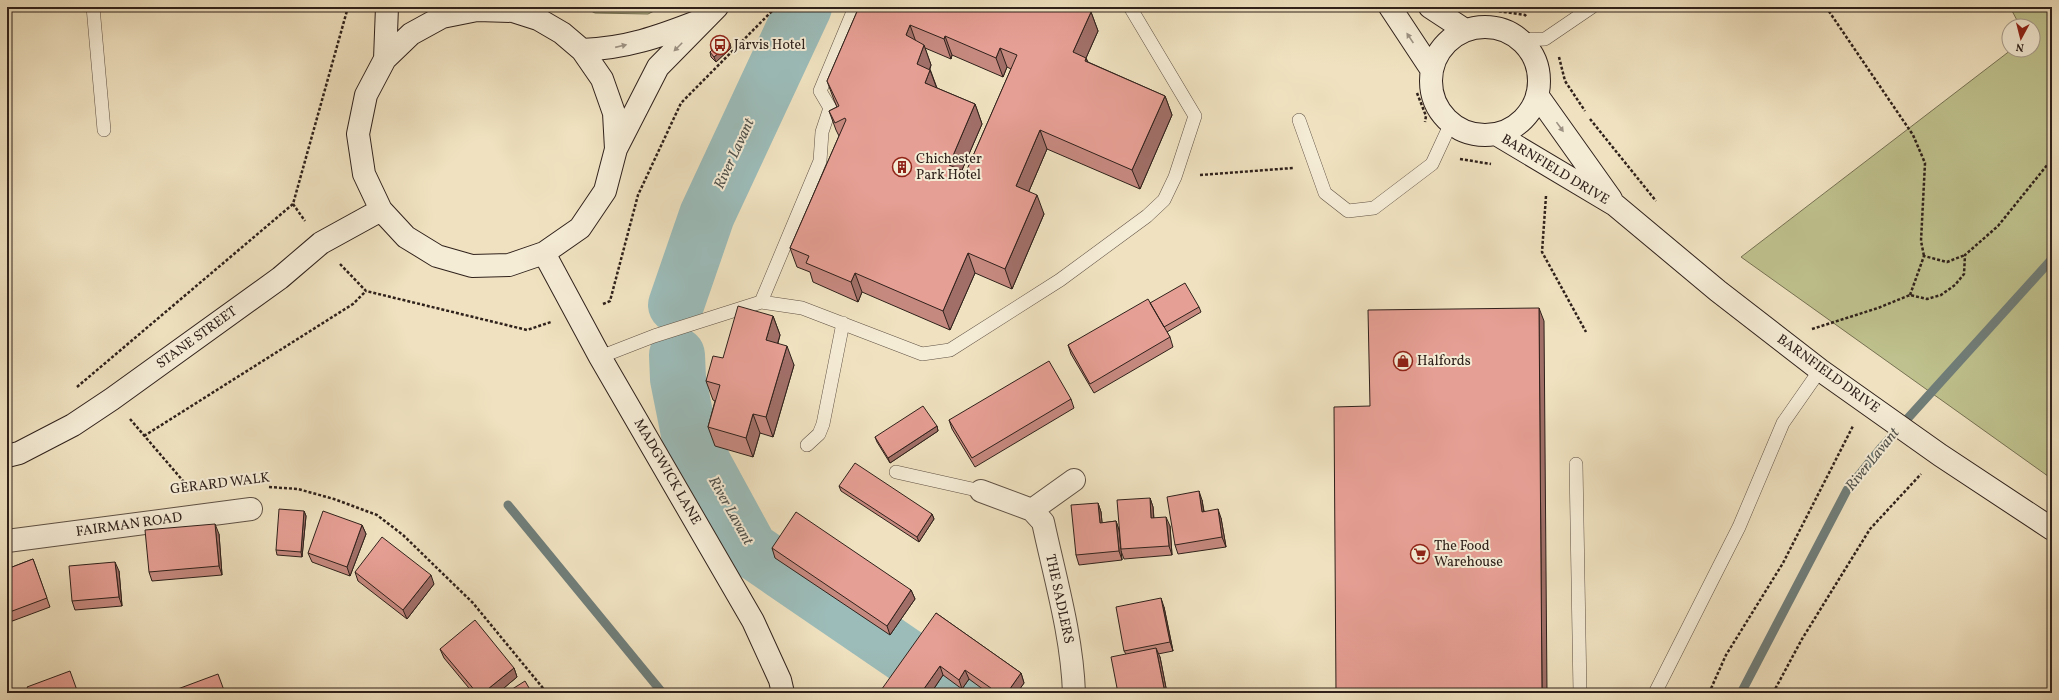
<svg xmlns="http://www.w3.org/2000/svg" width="2059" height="700" font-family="Vollkorn,serif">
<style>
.green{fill:#bfc28e;stroke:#777254}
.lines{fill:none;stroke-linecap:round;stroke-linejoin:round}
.stream{stroke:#707e7a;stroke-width:9}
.river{stroke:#9cbcb9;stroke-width:56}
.lane-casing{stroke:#5f5144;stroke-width:14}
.street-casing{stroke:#5f5144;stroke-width:24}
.secondary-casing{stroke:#2f211b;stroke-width:24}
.path{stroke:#2f211b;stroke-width:2.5;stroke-dasharray:3 2;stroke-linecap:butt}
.lane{stroke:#f5ecd6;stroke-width:13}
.street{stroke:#f5ecd6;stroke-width:22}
.secondary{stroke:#f5ecd6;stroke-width:22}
.wall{fill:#c6897f;stroke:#2f211b;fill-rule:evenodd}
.shaded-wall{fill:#a16f68;stroke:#2f211b}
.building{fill:#e69f94;stroke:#2f211b;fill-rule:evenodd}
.oneway{fill:#9c9182}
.labels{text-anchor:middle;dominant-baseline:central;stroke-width:4;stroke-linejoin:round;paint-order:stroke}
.poi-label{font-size:14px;fill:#2f211b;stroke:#f5ecd6;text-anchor:start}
.street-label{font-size:14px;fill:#2f211b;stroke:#f5ecd6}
.water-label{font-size:15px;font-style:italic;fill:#50504a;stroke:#f5ecd6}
</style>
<rect width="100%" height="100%" fill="#f0e2c0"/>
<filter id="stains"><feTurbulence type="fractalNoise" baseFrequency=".005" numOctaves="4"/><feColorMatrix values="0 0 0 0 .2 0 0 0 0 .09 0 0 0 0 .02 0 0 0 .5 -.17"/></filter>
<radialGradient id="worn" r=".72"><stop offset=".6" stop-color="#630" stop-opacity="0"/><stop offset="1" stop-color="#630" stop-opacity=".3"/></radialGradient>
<path class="green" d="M583,7H662L648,14L595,13Z
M2010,7H2052V479L1741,257L2011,50H2033V26H2020Z"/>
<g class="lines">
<path class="stream" d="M508,505L661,691
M1741,693L1847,490L1880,449L2052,259"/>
<path class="river" d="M676,305L707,215L804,7
M677,355L678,379L690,439L750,549L912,660
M940,680L958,693"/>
<g class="lane-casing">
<path id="lane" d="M93,7L104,130
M1521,40L1545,39L1592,7
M1299,120L1325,193L1348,211L1374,208L1432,164L1451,123
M761,302L820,161L822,132L830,108L820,91L855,7
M600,357L654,336L761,302L802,308L922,354L950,350L1060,280L1147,216L1164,200L1175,177L1195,116L1130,7
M807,445L819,434L823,424L843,323
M1576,464L1580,693
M896,472L981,491
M1655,693L1739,527L1783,423L1820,370"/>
</g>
<g class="street-casing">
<path id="street" d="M981,491L1032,510L1043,522C1055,578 1072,635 1074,693
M1032,510L1074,480
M7,541L251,509"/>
</g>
<g class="secondary-casing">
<path id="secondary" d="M1390,7L1431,69
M1430,7L1465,30
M1431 81a54 54 0 1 1 108 0a54 54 0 1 1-108 0Z
M582,50C627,48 658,37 699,21
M385,59L387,7
M1537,95L1611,199
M1496,134L1615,205L1718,291L1820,370L1940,455L2052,529
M616,149L614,113L602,79L582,50L562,33L538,19L513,11L477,10L442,17L411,34L385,59L366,95L358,134L364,174L381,210L406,237L437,256L472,266L509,265L544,253L580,228L605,191L616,149L658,67L717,7
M544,253L600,357L753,621L780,680L783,693
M7,456L19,453L73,425L112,399L280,278L321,243L381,210"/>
</g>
<path class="path" d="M1826,7L1913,135L1925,163L1921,241L1924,256
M1484,9L1525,15L1527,17
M1559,57L1565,81L1585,111
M1417,93L1426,116L1425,122
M1590,119L1656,201
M1460,159L1491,164
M1200,175L1293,168
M1546,196L1542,252L1586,332
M293,204L305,221
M340,264L366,291L527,330L551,322
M1910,295L1924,256L1947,262L1965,255
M603,304L610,301L638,195L681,103L776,7
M1812,329L1878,308L1910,295L1927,299L1941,295L1955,285L1964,274L1965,255L1998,226L2052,159
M77,387L293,204L348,7
M130,419L190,489
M144,436L353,304L366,291
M269,487L298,489L334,499L377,515L403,535L473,603L547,693
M1709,693L1726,655L1783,563L1853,426
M1773,693L1802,639L1870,529L1921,474"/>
<use href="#lane" class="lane"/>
<use href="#street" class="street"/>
<use href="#secondary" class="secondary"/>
</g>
<path class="wall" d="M859,7L1091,12L1098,31L1086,58L1088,62L1165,96L1172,115L1140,189L1047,149L1029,191L1044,214L1012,289L975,273L950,330L862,292L858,302L813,282L810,272L797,267L790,248L839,136L836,130L829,111L837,107L834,100L827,81ZM925,48L951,59L952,55L1003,77L1007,67L1011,69L966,172L962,170L982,124L975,104L937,88L930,69L931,65Z
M731,48L716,62L711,57L710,52Z
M7,237L9,254H7Z
M1150,303L1199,307L1201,312L1167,332L1170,337L1173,347L1094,393L1071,354L1068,345Z
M773,316L780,335L778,343L794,365L773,437L760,433L753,457L715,446L708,427L715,401L713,400L706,381L723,358Z
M1071,399L1074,408L975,467L952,429L949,420Z
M937,426L938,431L890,463L877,442L875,437Z
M839,486L932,514L934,519L919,542L841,491Z
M1150,498L1153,507L1154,518L1170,526L1172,555L1124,559L1121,551L1122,560L1079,565L1076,555L1098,503L1101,512L1102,523L1116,521L1119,530Z
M1202,500L1204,511L1221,518L1226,547L1178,554L1175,545Z
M304,511L306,516L302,557L277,555L276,550Z
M362,525L366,534L350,576L312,562L308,553Z
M219,534L222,575L152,581L149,572Z
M772,548L911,590L915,599L890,635L775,558Z
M33,559L50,607L7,623V569Z
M119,571L122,606L75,610L72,601Z
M355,572L434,584L407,619L358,581Z
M1164,607L1173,651L1158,654L1160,657L1167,693H1118L1126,654L1124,651Z
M936,613L1021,673L1024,683L1017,693H988L969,679L962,689L943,675L931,693Z
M440,649L514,668L517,677L498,693H473L444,658Z"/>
<path class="shaded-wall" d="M1091,12L1098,31L1086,58L1093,77L1073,52Z
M910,25L917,45L906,35Z
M945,36L952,55L951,59L944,39Z
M730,43L731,48L716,62L714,57Z
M924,45L931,65L924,83L917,64Z
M1000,48L1007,67L1003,77L996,58Z
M930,70L937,89L925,83Z
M1165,96L1172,115L1140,189L1132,170Z
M975,104L982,124L956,184L949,165Z
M1040,130L1047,149L1023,205L1016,186Z
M1037,195L1044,214L1012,289L1005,269Z
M7,237L9,254L7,249Z
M968,253L975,273L950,330L943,311Z
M855,273L862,292L858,302L851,282Z
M1539,308L1544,321L1547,693H1542Z
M773,316L780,335L773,359L766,340Z
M787,346L794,365L773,437L766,417Z
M753,414L760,433L753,457L746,438Z
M937,426L938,431L890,463L888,458Z
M1199,491L1202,500L1205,521L1202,512Z
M1150,498L1153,507L1154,527L1151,518Z
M1098,503L1101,512L1103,532L1100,523Z
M1218,509L1221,518L1226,547L1222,537Z
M304,511L306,516L302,557L301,552Z
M932,514L934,519L919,542L917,537Z
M1166,517L1170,526L1172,555L1169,546Z
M1116,521L1119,530L1122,560L1119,551Z
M215,524L219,534L222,575L219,566Z
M362,525L366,534L350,576L347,567Z
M115,562L119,571L122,606L119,597Z
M431,575L434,584L407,619L403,610Z
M911,590L915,599L890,635L887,626Z
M1161,598L1164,607L1173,651L1170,642Z
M1156,648L1160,657L1167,693H1165Z
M940,666L943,675L931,693H921Z
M514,668L517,677L498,693H483Z
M965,670L969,679L962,689L959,680Z
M1021,673L1024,683L1017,693H1007Z"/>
<path class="building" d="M859,7H1080L1091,12L1073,52L1086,58L1085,61L1165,96L1132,170L1040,130L1016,186L1037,195L1005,269L968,253L943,311L855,273L851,282L806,263L809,256L790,248L846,120L845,118L835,123L829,111L839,106L827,81ZM910,25L944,39L945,36L996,58L1000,48L1017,55L966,172L949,165L975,104L925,83L930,70L917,64L924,45L906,35Z
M725,38L730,43L714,57L710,52Z
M1185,283L1199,307L1164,327L1150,303Z
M1148,299L1170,337L1090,384L1068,345Z
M738,306L773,316L766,340L787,346L766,417L753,414L746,438L708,427L720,385L706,381L713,356L723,358Z
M1539,308L1542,693H1336L1334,407L1370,406L1368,310Z
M1049,361L1071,399L972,458L949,420Z
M923,406L937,426L888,458L875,437Z
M855,463L932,514L917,537L839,486Z
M1199,491L1202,512L1218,509L1222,537L1175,545L1167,497Z
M1150,498L1151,518L1166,517L1169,546L1121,549L1117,500Z
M1098,503L1100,523L1116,521L1119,551L1076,555L1071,505Z
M279,509L304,511L301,552L276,550Z
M323,511L362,525L347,567L308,553Z
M796,512L911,590L887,626L772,548Z
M215,524L219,566L149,572L145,530Z
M382,537L431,575L403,610L355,572Z
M33,559L47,598L7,613V569Z
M115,562L119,597L72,601L69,566Z
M1161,598L1170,642L1124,651L1116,607Z
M936,613L1021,673L1007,693H998L965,670L959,680L940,666L921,693H879Z
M475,620L514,668L483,693H477L440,649Z
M1156,648L1165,693H1118L1111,657Z
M70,671L78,693H30L27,687Z
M218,674L225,693H167Z
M525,681L532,693H506Z"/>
<defs><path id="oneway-solid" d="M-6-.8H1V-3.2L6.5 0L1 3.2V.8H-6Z"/></defs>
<g class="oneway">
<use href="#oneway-solid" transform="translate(1410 38) rotate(-124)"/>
<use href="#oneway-solid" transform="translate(621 46) rotate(-13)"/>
<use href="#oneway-solid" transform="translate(678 47) rotate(135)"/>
<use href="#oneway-solid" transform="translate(1560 127) rotate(54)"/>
</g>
<defs>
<g id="bus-ring" transform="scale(1)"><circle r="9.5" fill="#f5ecd6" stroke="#8f2418" stroke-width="1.5"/><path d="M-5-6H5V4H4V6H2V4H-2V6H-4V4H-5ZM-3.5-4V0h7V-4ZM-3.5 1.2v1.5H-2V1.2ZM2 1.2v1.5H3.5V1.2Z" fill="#8f2418"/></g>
<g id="building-ring" transform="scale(1)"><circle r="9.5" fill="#f5ecd6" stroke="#8f2418" stroke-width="1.5"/><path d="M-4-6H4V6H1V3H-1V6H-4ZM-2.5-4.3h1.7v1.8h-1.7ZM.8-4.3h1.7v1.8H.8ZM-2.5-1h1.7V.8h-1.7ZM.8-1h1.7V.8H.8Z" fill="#8f2418"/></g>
<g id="shop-ring" transform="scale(1)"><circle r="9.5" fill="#f5ecd6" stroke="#8f2418" stroke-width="1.5"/><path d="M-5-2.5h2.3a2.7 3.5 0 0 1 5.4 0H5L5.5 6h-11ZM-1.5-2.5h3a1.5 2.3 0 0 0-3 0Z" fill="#8f2418"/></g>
<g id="supermarket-ring" transform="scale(1)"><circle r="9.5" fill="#f5ecd6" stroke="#8f2418" stroke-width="1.5"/><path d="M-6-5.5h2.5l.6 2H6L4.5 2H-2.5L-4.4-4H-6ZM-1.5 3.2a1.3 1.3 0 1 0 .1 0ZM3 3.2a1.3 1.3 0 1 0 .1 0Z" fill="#8f2418"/></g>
</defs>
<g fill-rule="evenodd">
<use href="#bus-ring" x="720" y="45"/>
<use href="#building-ring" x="902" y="167"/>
<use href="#shop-ring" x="1403" y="361"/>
<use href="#supermarket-ring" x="1420" y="554"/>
</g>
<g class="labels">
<g class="poi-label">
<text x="734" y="45">Jarvis Hotel</text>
<text x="916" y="159">Chichester<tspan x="916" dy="16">Park Hotel</tspan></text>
<text x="1417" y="361">Halfords</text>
<text x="1434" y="546">The Food<tspan x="1434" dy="16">Warehouse</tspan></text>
</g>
<g class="street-label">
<text transform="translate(1555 170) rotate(31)">BARNFIELD DRIVE</text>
<text transform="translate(197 338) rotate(-36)">STANE STREET</text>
<text transform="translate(1828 374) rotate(36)">BARNFIELD DRIVE</text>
<text transform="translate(667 472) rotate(60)">MADGWICK LANE</text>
<text transform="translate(220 484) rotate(-7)">GERARD WALK</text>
<text transform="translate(129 525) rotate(-8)">FAIRMAN ROAD</text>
<text transform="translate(1059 599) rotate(78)">THE SADLERS</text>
</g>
<g class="water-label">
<text transform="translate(735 154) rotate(-65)">River Lavant</text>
<text transform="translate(1873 460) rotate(-51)">River Lavant</text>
<text transform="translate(730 511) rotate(61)">River Lavant</text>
</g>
</g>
<rect width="2059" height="700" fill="none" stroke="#f0e2c0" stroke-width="24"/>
<rect x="8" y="8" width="2043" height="684" fill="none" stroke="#2f211b" stroke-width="2"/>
<rect x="12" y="12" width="2035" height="676" fill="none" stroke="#2f211b"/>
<g transform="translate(2021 38) rotate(187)"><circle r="19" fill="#f5ecd6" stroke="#a69b8b"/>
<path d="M0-3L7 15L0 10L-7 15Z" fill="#8f2418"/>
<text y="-6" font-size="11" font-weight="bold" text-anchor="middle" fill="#2f211b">N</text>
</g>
<rect width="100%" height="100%" filter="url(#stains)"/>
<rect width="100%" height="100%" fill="url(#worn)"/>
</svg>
